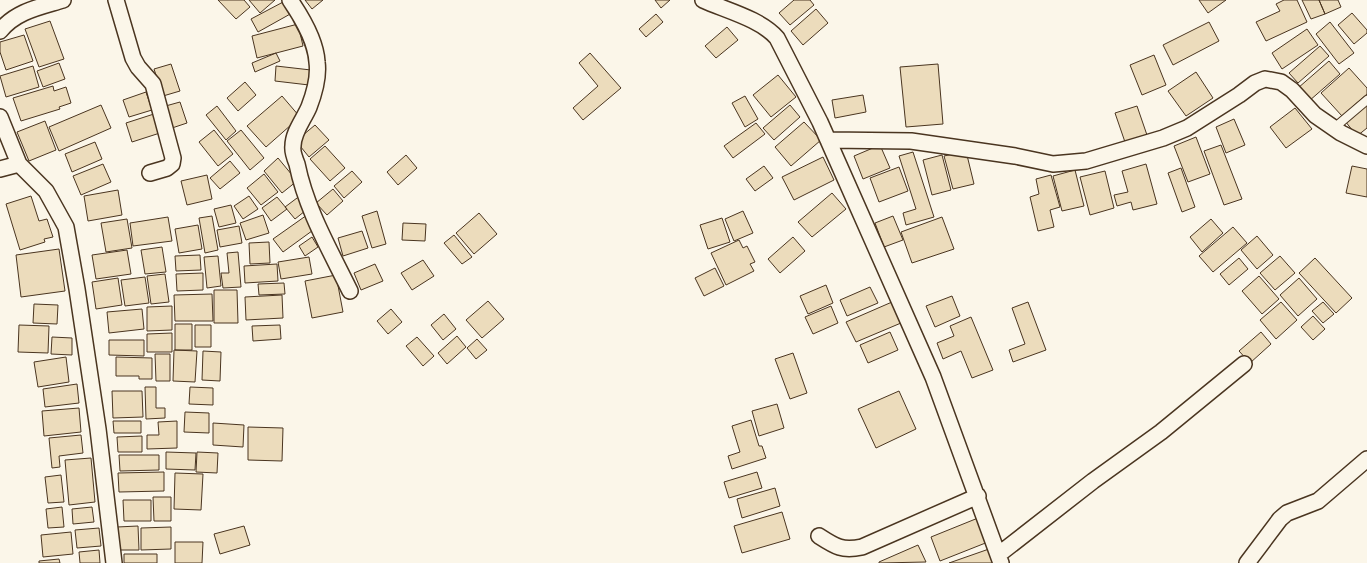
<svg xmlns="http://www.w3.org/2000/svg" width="1367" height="563" font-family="'Work Sans',sans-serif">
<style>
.building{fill:#ecdcbc;stroke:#4a3520}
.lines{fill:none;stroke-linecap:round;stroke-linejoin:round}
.service-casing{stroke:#4a3520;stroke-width:10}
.minor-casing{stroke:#4a3520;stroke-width:18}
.service{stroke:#fbf6e9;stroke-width:8}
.minor{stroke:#fbf6e9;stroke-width:15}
</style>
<rect width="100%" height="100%" fill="#fbf6e9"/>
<path class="building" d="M218,0H244L250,7L236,19Z
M249,0H275L260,13Z
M305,0H323L312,9Z
M655,0H670L661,8Z
M794,0H810L814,5L790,25L779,13Z
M1199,0H1226L1208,13Z
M1284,0H1297L1307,22L1266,41L1256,22L1280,11L1276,4Z
M1302,0H1319L1325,14L1311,19Z
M1319,0H1338L1341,7L1325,14Z
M285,1L292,13L258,32L251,19Z
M816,9L828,23L803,45L791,31Z
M1352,13L1367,30V33L1354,44L1338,25Z
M656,14L663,22L646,37L639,29Z
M50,21L64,59L39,67L25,29Z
M1209,22L1219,41L1173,65L1163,45Z
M1330,22L1354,53L1339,64L1316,34Z
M298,24L303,46L257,58L252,36Z
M727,27L738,40L716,58L705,46Z
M1307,29L1318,45L1282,69L1272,53Z
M24,35L33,61L6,70L0,52V42Z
M1320,46L1329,56L1298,83L1289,73Z
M276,53L280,61L255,72L252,63Z
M590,53L621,88L583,120L573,108L598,86L579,63Z
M1154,55L1166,85L1142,95L1130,65Z
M1329,61L1340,74L1309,101L1298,88Z
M59,63L65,79L43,87L37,71Z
M171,64L180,91L163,96L154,69Z
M938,64L943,124L906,127L900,67Z
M33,66L39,87L6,97L0,76Z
M276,66L311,70L309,85L275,81Z
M1349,68L1367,88V94L1342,116L1321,93Z
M1196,72L1213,98L1186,116L1168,91Z
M778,75L796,97L771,117L753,95Z
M245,82L256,95L238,111L227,98Z
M53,86L54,91L66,87L71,103L59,107L60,109L21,121L13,98Z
M146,92L152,110L129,117L123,100Z
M863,95L866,112L835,118L832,100Z
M282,96L300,117L266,147L247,126Z
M745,96L758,119L745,127L732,103Z
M180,102L187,123L169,129L162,107Z
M1367,103V128L1357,136L1345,121Z
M101,105L111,128L59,151L49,127Z
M790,105L800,117L774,140L763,128Z
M217,106L236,131L226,140L206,115Z
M1137,106L1148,138L1126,145L1115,113Z
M1295,108L1312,129L1286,148L1270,127Z
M157,113L163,132L132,142L126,123Z
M1234,119L1245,145L1226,153L1216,127Z
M45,121L56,150L29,161L17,132Z
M804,122L821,140L791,166L775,147Z
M756,123L765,134L733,158L724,146Z
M315,125L329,140L309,157L296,141Z
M214,130L233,154L218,166L199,142Z
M241,130L264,158L250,170L227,141Z
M1196,137L1210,174L1188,182L1174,146Z
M95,142L102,159L72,172L65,154Z
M880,145L890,168L863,179L854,156Z
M1221,145L1242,199L1224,205L1204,151Z
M325,146L345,168L330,181L310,159Z
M966,151L974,184L953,189L944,156Z
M913,152L934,217L906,225L903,213L916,209L899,156Z
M406,155L417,168L398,185L387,172Z
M942,155L951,190L932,195L923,160Z
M823,157L834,180L794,200L782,177Z
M278,158L297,181L282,193L264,171Z
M230,161L240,173L220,189L210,178Z
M103,164L111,182L81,195L73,176Z
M1146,164L1157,204L1133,210L1131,202L1117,206L1114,195L1128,192L1122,171Z
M764,166L773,178L755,191L746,179Z
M1352,166L1367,169V197L1346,193Z
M899,167L908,191L879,202L870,178Z
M1181,168L1195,207L1182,212L1168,173Z
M1075,170L1084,206L1062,211L1053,176Z
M352,171L362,182L344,198L334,186Z
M1105,171L1114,208L1090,215L1080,177Z
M264,174L278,192L261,205L247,188Z
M207,175L212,199L187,205L181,181Z
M1051,175L1060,207L1050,210L1054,227L1038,231L1030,197L1039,194L1036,179Z
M333,189L343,201L327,215L316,203Z
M118,190L122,215L88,221L84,196Z
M832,193L846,209L812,237L798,222Z
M301,195L310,207L295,219L285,207Z
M31,196L39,221L47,219L53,237L44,239L45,242L20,250L6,204Z
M249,196L258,209L243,219L234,206Z
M277,197L287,209L271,221L262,208Z
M231,205L236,223L219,227L214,209Z
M377,211L386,244L372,248L362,216Z
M743,211L753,233L734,241L725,219Z
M479,213L497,234L474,254L456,233Z
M263,215L269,233L246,240L240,223Z
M307,215L316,228L283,252L273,239Z
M212,216L218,250L205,253L199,218Z
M893,216L903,240L884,247L875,223Z
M168,217L172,241L133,246L130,223Z
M942,217L954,249L912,263L901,232Z
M722,218L730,242L708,249L700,225Z
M127,219L132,248L106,252L101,223Z
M1211,219L1223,233L1202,252L1190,237Z
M403,223L426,224L425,241L402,240Z
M198,225L202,249L179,253L175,229Z
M239,226L242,243L220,247L217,230Z
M1233,227L1247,243L1213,272L1199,256Z
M362,231L368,248L343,256L338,238Z
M454,235L472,257L462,264L444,243Z
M1257,236L1273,255L1257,269L1241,250Z
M312,237L318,247L305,256L299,246Z
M793,237L805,251L780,273L768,259Z
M739,240L743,248L747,246L755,262L750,264L754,271L726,285L711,253Z
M269,242L270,263L250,264L249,243Z
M162,247L166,272L145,274L141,250Z
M59,249L65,291L21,297L16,255Z
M127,250L131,274L96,279L92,255Z
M238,252L241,287L223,288L221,273H229L227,253Z
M200,255L201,270L176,271L175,256Z
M218,256L221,286L207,288L204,257Z
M1280,256L1295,273L1275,290L1260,273Z
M309,257L312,274L281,279L278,262Z
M1239,258L1248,269L1229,285L1220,274Z
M1315,258L1352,298L1336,313L1299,273Z
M423,260L434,276L412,290L401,273Z
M277,264L278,281L245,283L244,266Z
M375,264L383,281L361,290L354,273Z
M715,268L724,286L704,296L695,278Z
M203,273V290L177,291L176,274Z
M165,274L169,302L151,304L147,276Z
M336,275L343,312L312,318L305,281Z
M1259,276L1279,299L1262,314L1242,291Z
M145,277L149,303L125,306L121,280Z
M118,278L122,305L96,309L92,282Z
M1299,278L1317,299L1298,316L1280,295Z
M284,283L285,294L259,295L258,284Z
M826,285L833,303L808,314L800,296Z
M870,287L878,303L847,316L840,300Z
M214,290H237L238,323H214Z
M212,294L213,321H175L174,295Z
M282,295L283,318L246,320L245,297Z
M952,296L960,316L935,327L926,306Z
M488,301L504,319L482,338L466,320Z
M892,302L901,323L856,342L846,322Z
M1028,302L1046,350L1013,362L1009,350L1025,344L1012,308Z
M1281,302L1297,320L1276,339L1260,320Z
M1323,302L1334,314L1323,323L1312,311Z
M34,304L58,305L57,324L33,323Z
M172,306V330L147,331V307Z
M831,306L838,323L813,334L805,317Z
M142,309L144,329L109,333L107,312Z
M391,309L402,322L388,334L377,321Z
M444,314L456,329L443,340L431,325Z
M1313,316L1325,329L1313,340L1301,327Z
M971,317L993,370L972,378L961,351L943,359L937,343L954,336L950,326Z
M175,324H192V350H175Z
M19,325L49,326L48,353L18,352Z
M195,325H211V347H195Z
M280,325L281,339L253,341L252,326Z
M890,332L898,350L868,363L860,345Z
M1261,332L1271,344L1250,363L1239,351Z
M172,333V352H147V334Z
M457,336L466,347L447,364L438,353Z
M52,337L72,338V355L51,354Z
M417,337L434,356L423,366L406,346Z
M477,339L487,350L476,359L467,348Z
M109,340H144V356L109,355Z
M174,350L197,351L195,382L173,381Z
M203,351L221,352L220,381L202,380Z
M793,353L807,393L790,399L775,359Z
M155,354H170V381H156Z
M66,357L69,382L38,387L34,362Z
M116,357L152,358V379H139V376H116Z
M77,384L79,403L45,407L43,389Z
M145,387H156V408H165V418L146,419Z
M190,387L213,388V405L189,404Z
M112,391H142L143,417L113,418Z
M899,391L916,429L876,448L858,409Z
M777,404L784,428L759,436L752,411Z
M79,408L81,432L44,436L42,411Z
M185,412L209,413V433L184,432Z
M751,420L759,446H762L766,458L732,469L728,456L740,452L732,426Z
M113,421H141V433H114Z
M177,421V448L147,449V435H159L158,422Z
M213,423L244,425L243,447L213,445Z
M248,427L283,428L282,461L248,460Z
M81,435L83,453L59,456L60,467L52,468L49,438Z
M142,436V452H118L117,437Z
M166,452L196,453L195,470L166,469Z
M197,452L218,453L217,473L196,472Z
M119,455H159V470L120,471Z
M91,458L95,502L69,505L65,460Z
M164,472V491L119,492L118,473Z
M757,472L762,488L729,498L724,482Z
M175,473L203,474L201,510L174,509Z
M61,475L64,502L48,503L45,477Z
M775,488L780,506L742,518L737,499Z
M153,497H171V521H154Z
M123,500H151V521H124Z
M62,507L64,527L48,528L46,509Z
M92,507L94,522L73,524L72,509Z
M782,512L790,539L742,553L734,526Z
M978,518L988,542L940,561L931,537Z
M138,526L139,550H117V527Z
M244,526L250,545L220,554L214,534Z
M171,527V549L141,550V528Z
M99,528L101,546L77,548L75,530Z
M71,532L73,554L43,557L41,535Z
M175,542H203L202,563H175Z
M918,545L926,562L879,563V562Z
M989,549L994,563H949Z
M99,550L100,563H80L79,552Z
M124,554H157V563H124Z
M59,559L60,563H39V561Z"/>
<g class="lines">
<g class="service-casing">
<path id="service" d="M1334,128L1367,100"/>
</g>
<g class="minor-casing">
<path id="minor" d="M116,0L133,58L138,67L153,84L173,158L172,164L167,168L150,173
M290,0C301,16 316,42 317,62C319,76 314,94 309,107C304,119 293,132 293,146C292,151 295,159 297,164C306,209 330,250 350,291
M703,0C725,10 761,19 777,38L820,122L933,377L1001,563
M0,31C16,11 40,7 63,0
M0,117L19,164L46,191L66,227L77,289L98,429L114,563
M828,140L911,141L1015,156L1053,164L1086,161L1163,138L1187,128L1239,95L1255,83L1265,79L1281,82L1292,90L1315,115L1341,133L1367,146
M0,169L19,164
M819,536C836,547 842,551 862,547L978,496
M998,555L1093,481L1161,432L1244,364
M1247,563L1280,519L1287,513L1318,501L1367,459"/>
</g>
<use href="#service" class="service"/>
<use href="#minor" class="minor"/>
</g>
</svg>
